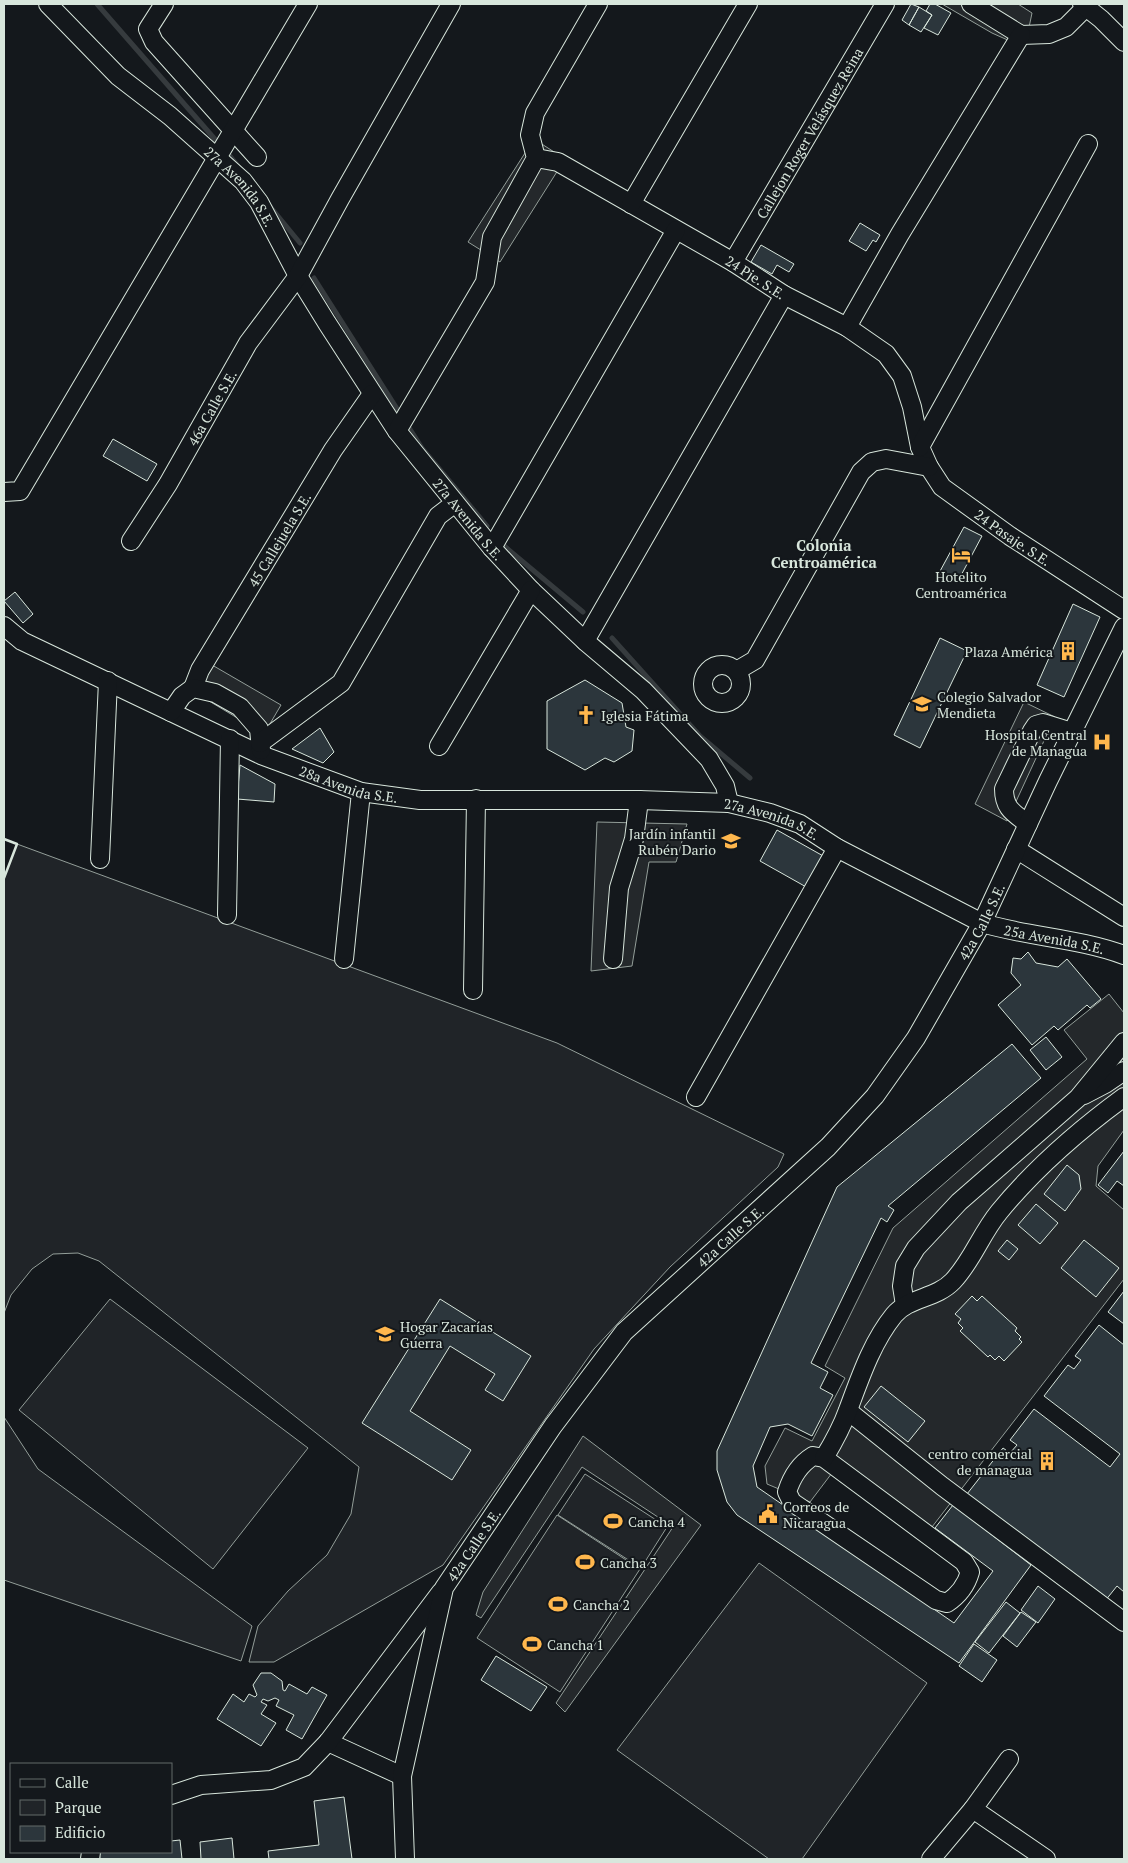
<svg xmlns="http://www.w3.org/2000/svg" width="1128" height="1863" font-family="'PT Serif',serif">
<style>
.green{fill:#202428;stroke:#939e99}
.parking{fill:#24282b;stroke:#939e99}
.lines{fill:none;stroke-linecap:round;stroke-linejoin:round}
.stream{stroke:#363b3e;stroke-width:5}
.building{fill:#2c363c;stroke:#d8e6dc}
.minor-casing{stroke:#d8e6dc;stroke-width:20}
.minor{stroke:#14181c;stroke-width:18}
.wall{stroke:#d8e6dc;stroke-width:2.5}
.labels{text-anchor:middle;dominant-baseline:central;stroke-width:4;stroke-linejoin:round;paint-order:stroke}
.street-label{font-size:14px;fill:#d8e6dc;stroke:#14181c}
.poi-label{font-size:14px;fill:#d8e6dc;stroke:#14181c;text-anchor:start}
.neighbourhood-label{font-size:15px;font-weight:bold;fill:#d8e6dc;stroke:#14181c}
</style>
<rect width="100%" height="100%" fill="#14181c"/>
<path class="green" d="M17,844L557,1043L784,1154L778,1167L670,1267L594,1349L443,1565L274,1662H249L258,1626L288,1591L327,1555L351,1514L359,1467L99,1261L78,1253L53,1254L32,1269L11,1295L4,1313V878Z
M110,1299L308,1448L213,1569L19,1410Z
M4,1417L38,1469L252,1626L241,1661L4,1580Z
M585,1474L667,1527L641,1568L558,1515Z
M557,1515L640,1569L560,1692L477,1638Z
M759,1563L927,1683L802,1859H769L617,1750Z"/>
<path class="parking" d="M942,4H1018L1032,13L1027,37L1021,46L992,33Z
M534,139L565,159L500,262L468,242Z
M200,658L281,705L264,734L184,686Z
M1024,702L1055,717L1007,821L975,804Z
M597,822L687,824L676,862H649L632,966L591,971Z
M1109,994L1124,1013V1130L1098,1166L1096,1186L1124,1210V1279L925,1536L835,1469L810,1502L767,1484L765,1466L785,1428L812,1441L845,1378L825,1366L893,1228L1087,1059L1064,1030Z
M583,1436L701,1525L565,1712L556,1703L673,1527L582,1467L481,1618L476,1615L483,1592Z"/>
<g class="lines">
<path class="stream" d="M97,4L220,145
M226,151L238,166
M268,204L300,243
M314,278L422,448L487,526
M503,545L583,612
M612,638L700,736L750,778"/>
</g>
<path class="building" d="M911,4L919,7L909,25L902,20Z
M930,4H935L951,13L938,35L924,28L932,15L926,11Z
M919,7L932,15L921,32L909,25Z
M860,223L880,235L876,242L873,240L866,251L849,241Z
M761,245L794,264L789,272L777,265L772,274L751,262Z
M113,439L157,464L147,481L103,456Z
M964,527L982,536L957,583L939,573Z
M15,592L33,614L23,623L4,601Z
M1073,604L1100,617L1064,697L1037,685Z
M940,638L967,651L920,748L894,735Z
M585,680L622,703L626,727L634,730L632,751L614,762L605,758L585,770L547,749V701Z
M320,728L334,752L323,763L292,749Z
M240,765L275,784L274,802L237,799Z
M777,830L825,857L808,888L760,861Z
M1028,952L1036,963L1058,967L1067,959L1101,999L1090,1008L1087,1005L1058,1030L1054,1026L1032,1045L998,1005L1021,985L1011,973L1013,958L1021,959Z
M1046,1037L1062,1057L1046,1070L1030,1050Z
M1012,1044L1041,1078L888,1206L894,1210L887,1222L881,1218L811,1363L828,1372L820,1388L833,1395L812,1436L788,1424L770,1427L753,1466L757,1487L954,1623L993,1571L935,1528L953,1505L1031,1565L959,1663L737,1515L727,1502L717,1470V1451L837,1187Z
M1124,1151V1186L1117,1181L1108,1193L1098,1185Z
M1067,1165L1079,1175L1081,1189L1065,1211L1044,1194Z
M1036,1204L1058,1223L1040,1244L1018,1225Z
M1007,1240L1018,1249L1009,1260L998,1251Z
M1084,1240L1119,1268L1096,1297L1061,1268Z
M1124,1291V1324L1108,1312Z
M972,1296L977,1301L982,1296L1017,1328L1015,1331L1021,1337L1019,1339L1022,1342L1004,1361L999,1356L995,1360L990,1355L988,1357L960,1331L963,1328L958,1323L961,1319L955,1314Z
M440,1299L531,1356L503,1401L485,1390L495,1374L450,1346L410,1411L471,1450L452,1480L362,1423Z
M1099,1325L1124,1345V1592L1117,1586L1105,1601L967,1494L1003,1448L1010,1453L1017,1445L1010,1440L1034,1409L1110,1467L1120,1454L1044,1396L1068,1365L1074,1369L1081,1360L1075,1356Z
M881,1386L925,1421L908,1442L864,1407Z
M1038,1586L1055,1599L1038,1623L1021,1610Z
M1006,1602L1020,1613L989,1653L975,1642Z
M1021,1612L1036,1622L1017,1647L1003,1636Z
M974,1644L997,1660L982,1682L959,1666Z
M496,1656L547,1687L531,1711L481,1680Z
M261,1673H271L282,1681L283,1690L285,1691L289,1684L307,1694L312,1687L327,1695L302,1739L286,1730L294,1715L276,1706L279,1700L275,1698L268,1701L263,1699L261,1702L267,1705L261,1714L276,1723L261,1746L217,1719L233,1694L244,1702L249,1694L255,1697L257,1695L253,1685Z
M344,1797L352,1859H269L268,1851L319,1845L314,1801Z
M232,1838L234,1859H201L200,1842Z
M180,1840L182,1859H100L99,1852H171V1841Z"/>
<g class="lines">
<g class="minor-casing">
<g id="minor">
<path id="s1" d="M48,4L118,76L170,116L243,181L259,202L298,276L327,323L397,431L492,548L531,590L585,641L643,690L709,759L725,786L729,803"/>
<path d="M164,4L148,29L154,42L257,157"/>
<path d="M971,4L1021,35L1049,34L1066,27L1086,7"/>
<path d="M1082,4L1101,19L1124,42"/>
<path id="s2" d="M536,158L558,162L733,262L784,295L847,327L886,354L902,376L912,407L920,447L929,467L942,487L1010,536L1124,610"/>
<path d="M631,204L748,4"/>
<path id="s3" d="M733,262L885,4"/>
<path d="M847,327L900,234L1021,35"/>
<path d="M397,431L485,282L492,237L536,158L530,135L535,113L598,4"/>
<path d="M920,447L1088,144"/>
<path d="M4,492L20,491L308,4"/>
<path id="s4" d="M131,541L168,484L248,343L298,276L340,199L451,4"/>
<path d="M492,548L676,230"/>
<path id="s5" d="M4,626L22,641L261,755L361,792L420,800H639L729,803L770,813L800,824L837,848L982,923C1029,937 1078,938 1124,955"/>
<path d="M585,641L784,295"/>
<circle cx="722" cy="684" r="19"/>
<path d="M738,670L755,660L861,472L872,462L886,459L929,467"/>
<path id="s6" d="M193,688L200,670L333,450L372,394"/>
<path d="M171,712L182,696L193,688L215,693L240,707L259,729L261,750"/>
<path d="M260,743L341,683L438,516L455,503"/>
<path d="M439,746L531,590"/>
<path d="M1028,824C1014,813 1004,809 1004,789L1032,731L1036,725L1043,723L1072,732"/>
<path d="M1016,849L1124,917"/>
<path d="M100,859L108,681"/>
<path d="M227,915L230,739"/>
<path d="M344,959L361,792"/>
<path d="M613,959L619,888L634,839L639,800"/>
<path d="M473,990L476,799"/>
<path d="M1084,1095L1105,1084L1124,1071"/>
<path d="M696,1097L837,848"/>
<path d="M905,1305L902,1286L905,1266L916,1248L959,1202L1078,1098L1124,1042"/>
<path d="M848,1411L942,1486L1124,1622"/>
<path d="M813,1456L824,1458L964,1562L970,1572C966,1586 959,1595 947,1603L936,1600L792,1502L787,1492C792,1476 800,1464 813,1456Z"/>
<path d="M824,1458C833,1443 842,1427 848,1410C860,1378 872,1342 894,1315C909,1297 936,1299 953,1281C972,1261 981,1234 999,1212C1035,1168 1079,1130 1124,1097"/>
<path d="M328,1742L402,1776"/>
<path d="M1009,1759L973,1809L1046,1859"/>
<path d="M171,1795L201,1785L271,1780L304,1767L328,1742L441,1592"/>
<path d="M90,1859L91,1852"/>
<path id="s7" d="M405,1859L402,1776L444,1588L553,1426L624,1332L828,1147L875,1096L916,1038L982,923L1048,781L1124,627"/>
<path d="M931,1859L973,1809"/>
</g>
</g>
<use href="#minor" class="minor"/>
<path class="wall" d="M4,839L17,844L4,878"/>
</g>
<defs>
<g id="hotel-bare" transform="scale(1.5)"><path d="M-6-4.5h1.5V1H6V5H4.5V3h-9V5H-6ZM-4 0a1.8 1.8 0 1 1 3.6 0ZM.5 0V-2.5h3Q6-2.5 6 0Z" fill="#ffb74d" stroke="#14181c" stroke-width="2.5" paint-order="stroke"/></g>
<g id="building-bare" transform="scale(1.5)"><path d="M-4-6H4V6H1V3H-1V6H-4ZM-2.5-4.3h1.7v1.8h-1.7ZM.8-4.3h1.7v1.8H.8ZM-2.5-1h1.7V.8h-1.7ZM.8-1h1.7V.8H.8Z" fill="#ffb74d" stroke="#14181c" stroke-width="2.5" paint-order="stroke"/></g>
<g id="school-bare" transform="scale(1.5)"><path d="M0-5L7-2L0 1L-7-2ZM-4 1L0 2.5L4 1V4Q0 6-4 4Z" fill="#ffb74d" stroke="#14181c" stroke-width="2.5" paint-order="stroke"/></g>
<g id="church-bare" transform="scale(1.5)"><path d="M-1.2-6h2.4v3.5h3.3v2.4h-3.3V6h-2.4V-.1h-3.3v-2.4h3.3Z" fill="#ffb74d" stroke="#14181c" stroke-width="2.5" paint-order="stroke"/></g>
<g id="hospital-bare" transform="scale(1.5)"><path d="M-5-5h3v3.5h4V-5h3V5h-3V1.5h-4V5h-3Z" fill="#ffb74d" stroke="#14181c" stroke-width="2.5" paint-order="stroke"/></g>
<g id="civic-bare" transform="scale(1.5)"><path d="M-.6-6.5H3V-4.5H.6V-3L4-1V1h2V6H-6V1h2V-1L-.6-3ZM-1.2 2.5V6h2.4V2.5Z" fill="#ffb74d" stroke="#14181c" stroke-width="2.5" paint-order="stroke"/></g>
<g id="stadium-bare" transform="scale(1.5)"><path d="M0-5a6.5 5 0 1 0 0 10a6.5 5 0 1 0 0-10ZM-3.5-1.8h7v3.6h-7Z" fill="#ffb74d" stroke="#14181c" stroke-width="2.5" paint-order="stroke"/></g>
</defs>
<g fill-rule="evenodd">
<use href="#hotel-bare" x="961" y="555"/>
<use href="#building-bare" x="1068" y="651"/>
<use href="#school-bare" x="922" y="704"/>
<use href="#church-bare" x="586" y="715"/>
<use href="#hospital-bare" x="1102" y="742"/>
<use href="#school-bare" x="731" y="841"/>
<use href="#school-bare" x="385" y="1334"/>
<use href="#building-bare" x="1047" y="1461"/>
<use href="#civic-bare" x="768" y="1514"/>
<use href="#stadium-bare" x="613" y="1521"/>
<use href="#stadium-bare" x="585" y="1562"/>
<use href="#stadium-bare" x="558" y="1604"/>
<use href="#stadium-bare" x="532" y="1644"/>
</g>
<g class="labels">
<g class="street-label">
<text stroke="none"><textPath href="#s3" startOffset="150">Callejon Roger Velásquez Reina</textPath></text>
<text stroke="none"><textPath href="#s1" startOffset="266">27a Avenida S.E.</textPath></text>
<text stroke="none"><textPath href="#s2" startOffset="251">24 Pje. S.E.</textPath></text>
<text stroke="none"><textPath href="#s4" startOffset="156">46a Calle S.E.</textPath></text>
<text stroke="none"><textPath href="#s1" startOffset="671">27a Avenida S.E.</textPath></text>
<text stroke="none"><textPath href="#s2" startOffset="636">24 Pasaje. S.E.</textPath></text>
<text stroke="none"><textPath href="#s6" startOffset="172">45 Callejuela S.E.</textPath></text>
<text stroke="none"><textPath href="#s5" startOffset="381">28a Avenida S.E.</textPath></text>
<text stroke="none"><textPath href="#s5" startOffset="809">27a Avenida S.E.</textPath></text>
<text stroke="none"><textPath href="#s7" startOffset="1138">42a Calle S.E.</textPath></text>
<text stroke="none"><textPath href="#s5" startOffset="1119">25a Avenida S.E.</textPath></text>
<text stroke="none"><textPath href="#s7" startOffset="732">42a Calle S.E.</textPath></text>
<text stroke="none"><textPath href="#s7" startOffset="328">42a Calle S.E.</textPath></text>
</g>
<g class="poi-label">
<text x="961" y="576" text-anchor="middle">Hotelito<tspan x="961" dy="16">Centroamérica</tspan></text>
<text x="1053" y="651" text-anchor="end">Plaza América</text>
<text x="937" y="696">Colegio Salvador<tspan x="937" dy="16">Mendieta</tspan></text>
<text x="601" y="715">Iglesia Fátima</text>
<text x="1087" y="734" text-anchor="end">Hospital Central<tspan x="1087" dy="16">de Managua</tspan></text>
<text x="716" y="833" text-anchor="end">Jardín infantil<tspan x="716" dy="16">Rubén Dario</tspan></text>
<text x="400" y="1326">Hogar Zacarías<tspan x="400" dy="16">Guerra</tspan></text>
<text x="1032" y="1453" text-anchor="end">centro comercial<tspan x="1032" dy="16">de managua</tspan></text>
<text x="783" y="1506">Correos de<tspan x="783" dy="16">Nicaragua</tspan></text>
<text x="628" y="1521">Cancha 4</text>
<text x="600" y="1562">Cancha 3</text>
<text x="573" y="1604">Cancha 2</text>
<text x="547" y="1644">Cancha 1</text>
</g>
<g class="neighbourhood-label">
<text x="824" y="545">Colonia<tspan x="824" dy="17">Centroamérica</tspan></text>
</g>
</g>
<rect width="1128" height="1863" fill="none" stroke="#d8e6dc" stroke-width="10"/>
<rect x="10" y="1763" width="162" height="90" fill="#14181c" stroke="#626a69"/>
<rect x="20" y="1779" width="25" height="8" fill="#14181c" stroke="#626a69"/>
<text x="55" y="1788" font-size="15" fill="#d8e6dc">Calle</text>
<rect x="20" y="1800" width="25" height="15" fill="#202428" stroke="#626a69"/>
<text x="55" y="1813" font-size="15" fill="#d8e6dc">Parque</text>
<rect x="20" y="1826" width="25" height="15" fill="#2c363c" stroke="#626a69"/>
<text x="55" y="1838" font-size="15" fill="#d8e6dc">Edificio</text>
</svg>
